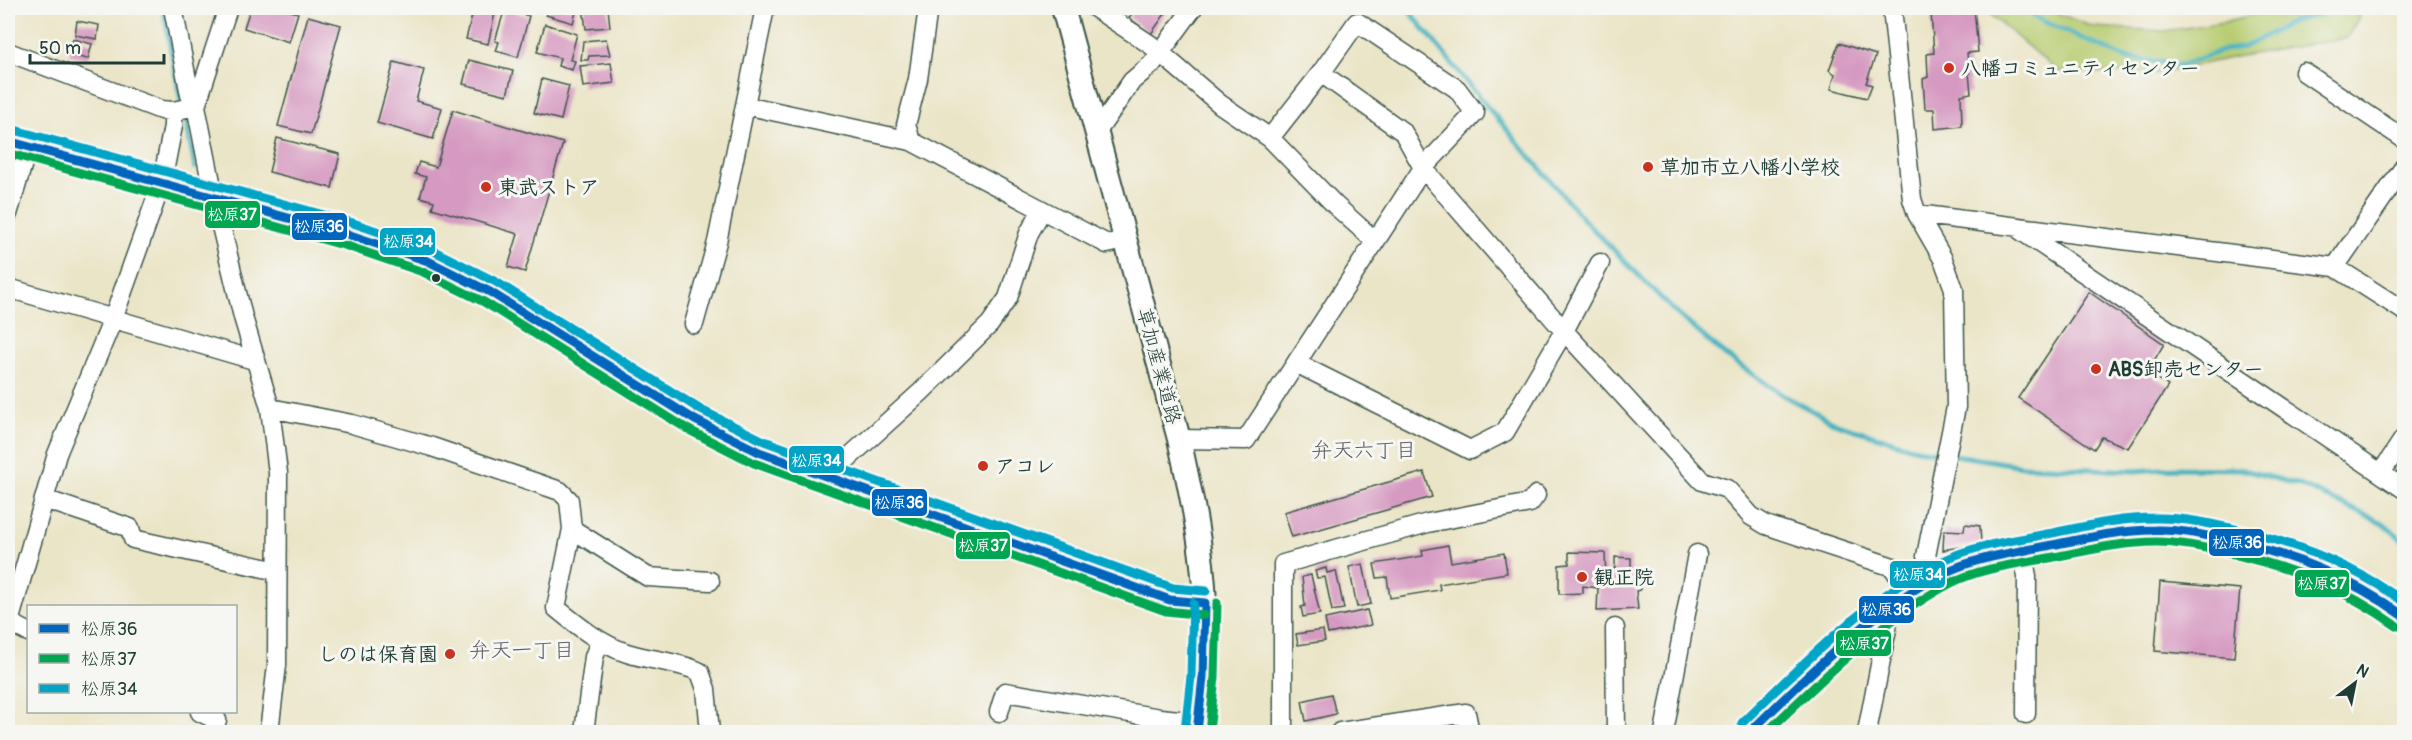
<svg xmlns="http://www.w3.org/2000/svg" width="2412" height="740" font-family="Pangolin,'Klee One',sans-serif">
<style>
.green{fill:#b7cc70;stroke:#6b8452;stroke-width:1.5}
.lines{fill:none;stroke-linecap:round;stroke-linejoin:round}
.stream{stroke:#45b3c0;stroke-width:5}
.building{fill:#d699c1}
.minor-casing{stroke:#3e564a;stroke-width:21}
.major-casing{stroke:#3e564a;stroke-width:26}
.minor{stroke:#fff;stroke-width:18}
.major{stroke:#fff;stroke-width:22}
.bus-1-casing{stroke:#f6f6f2;stroke-width:14}
.bus-2-casing{stroke:#f6f6f2;stroke-width:14}
.bus-3-casing{stroke:#f6f6f2;stroke-width:14}
.bus-1{stroke:#0065bd;stroke-width:9}
.bus-2{stroke:#00a651;stroke-width:9}
.bus-3{stroke:#02a4c6;stroke-width:9}
.poi-dot{fill:#c8321e;stroke:#f6f6f2;stroke-width:2}
.bus-dot{fill:#1f3d34;stroke:#f6f6f2;stroke-width:2}
.labels{text-anchor:middle;dominant-baseline:central;stroke-width:6;stroke-linejoin:round;paint-order:stroke}
.poi-label{font-size:20px;font-weight:bold;fill:#1f3d34;stroke:#f6f6f2;text-anchor:start}
.street-label{font-size:20px;fill:#1f3d34;stroke:#f6f6f2}
.neighbourhood-label{font-size:21px;fill:#5f5d65;stroke:#f6f6f2}
.line-badge{stroke:#f6f6f2;stroke-width:2}
.badge-label{font-size:16px;text-anchor:middle;font-weight:bold;fill:#fff}
</style>
<rect width="100%" height="100%" fill="#f6f6f2"/>
<filter id="ink" filterUnits="userSpaceOnUse"><feTurbulence type="fractalNoise" baseFrequency=".0167" numOctaves="2"/><feDisplacementMap in="SourceGraphic" scale="12" xChannelSelector="R" yChannelSelector="G"/><feConvolveMatrix kernelMatrix="1 2 1 2 8 2 1 2 1" color-interpolation-filters="sRGB"/></filter>
<filter id="wash" filterUnits="userSpaceOnUse"><feTurbulence type="fractalNoise" baseFrequency=".008" numOctaves="4" result="noise"/><feDisplacementMap in="SourceGraphic" scale="24" xChannelSelector="R" yChannelSelector="G"/><feGaussianBlur stdDeviation="1.35" result="paint"/><feColorMatrix in="noise" values="0 0 0 0 0 0 0 0 0 0 0 0 0 0 0 0 0 1.4 0 .05"/><feComposite in="paint" operator="in"/></filter>
<g filter="url(#wash)">
<rect width="100%" height="100%" fill="#ebe5c8"/>
<path class="green" d="M1983,8H2044L2093,27L2164,31L2224,22L2279,8H2351L2360,15L2347,38L2235,57L2161,73L2058,72Z"/>
<g class="lines">
<path class="stream" d="M163,8L181,101
M1407,8L1479,97L1585,221L1674,311L1726,356L1781,394L1837,424L1917,449L2023,466L2135,471L2176,468L2240,469L2300,485L2383,523L2404,541
M2027,8L2034,17L2126,58L2181,65L2224,50L2244,47L2294,21L2343,8
M186,119L195,168"/>
</g>
<g id="blocks">
<path class="building" d="M124,8H143V10L125,12Z
M242,8H280L298,13L289,42L244,28L249,12L242,10Z
M474,8H481V10L495,13L488,44L466,39Z
M505,8H518L517,13L529,16L518,57L496,51L499,42L495,41Z
M549,8H577L573,23L546,15Z
M583,8H608L610,27L586,29Z
M1132,8H1169L1151,34L1129,18L1135,9Z
M1974,8L1978,52L1967,53L1971,93L1961,95L1962,126L1935,129L1934,109H1925L1923,79L1928,77L1927,54L1934,53L1931,13Z
M308,16L341,25L311,134L278,126Z
M77,21L99,25L97,39L75,35Z
M545,24L577,34L570,60L575,61L572,70L558,66L560,58L537,52Z
M73,39L92,44L88,59L69,55Z
M606,39L610,55L589,56L588,60H581L583,41Z
M1839,43L1876,55L1866,83L1872,85L1867,98L1831,89L1835,74L1829,70Z
M469,60L513,71L507,95L463,84Z
M394,62L424,70L416,101L442,108L433,139L377,123Z
M611,63L614,83L583,87L580,66Z
M542,79L569,86L561,120L534,113Z
M453,110L563,143L525,272L508,267L518,234L432,208L434,201L420,197L426,177L415,174L419,162L436,167Z
M277,138L340,154L332,188L269,172Z
M2089,292L2164,344L2147,372L2168,386L2128,448L2102,437L2094,449L2018,398Z
M1424,472L1432,497L1292,537L1284,512Z
M1965,524L1980,526L1981,543L1943,550L1944,530L1964,531Z
M1448,545L1451,562L1504,553L1507,573L1439,584L1440,590L1390,598L1387,577L1377,578L1374,564L1423,556L1422,550Z
M1569,552L1605,553L1606,582H1609V569H1615V557L1631,558V570L1638,571L1640,590L1636,591L1638,609L1597,611L1598,588L1583,586V593L1559,594V565L1569,564Z
M1363,564L1371,604L1357,607L1349,567Z
M1326,568L1327,573L1336,571L1344,609L1332,611L1325,577L1317,578L1315,571Z
M1311,575L1320,614L1303,617L1301,607L1305,606L1302,577Z
M2160,582L2240,589L2234,658L2155,651Z
M1367,610L1371,625L1328,634L1325,619Z
M1323,630L1325,641L1298,645L1296,634Z
M1331,694L1336,714L1306,721L1302,701Z"/>
</g>
</g>
<g filter="url(#ink)">
<use href="#blocks" fill-opacity="0" stroke="#3e564a" stroke-width="1.5"/>
<g class="lines">
<g class="minor-casing">
<path id="minor" d="M228,8L196,106L214,197L243,317L270,408L278,473L277,665L269,732
M1095,8L1151,45L1220,104L1270,138L1336,206L1375,241
M1892,8L1912,199L1917,214L1943,259L1954,289L1956,407L1926,556L1936,578
M8,52L161,110L173,111L196,106L190,95L173,8
M2304,72L2404,139
M1321,73L1403,132L1423,168L1564,331L1702,481L1727,489L1751,516L1766,525L1893,567L1910,595
M745,105L911,141L1107,244L1125,240
M1096,133L1132,81L1152,64L1193,8
M8,141L350,235L428,261L490,292L695,420L759,452L1170,600L1205,603
M911,141L906,125L918,79L928,8
M8,214L28,146
M1917,214L2335,267L2404,311
M2020,230L2404,489
M2335,267L2404,167
M8,288L254,360
M694,324L717,242L765,8
M1296,363L1470,450L1505,432L1564,331L1600,263
M270,408L352,424L432,447L560,491L569,500L572,529L556,608C578,626 600,644 627,653C652,661 677,661 700,672L706,689L710,732
M1179,439L1246,440L1423,168L1475,113L1457,89L1357,22L1321,73L1270,138
M2381,473L2404,438
M826,478L921,392L990,324L1008,298L1029,233L1042,210
M44,499L130,528L133,539L277,571
M572,529L648,577L710,581
M2022,551L2027,576L2026,714
M9,622L28,632
M8,626L57,454L113,319L162,182L173,126V111
M1615,628L1616,732
M200,712L217,720L213,732
M999,712L1005,692L1160,718L1199,722
M584,732L594,657L600,641
M1283,732V564L1428,523L1530,503L1536,495
M1340,732L1466,713L1470,732
M1664,732L1697,554
M1750,732C1808,676 1865,620 1934,579C1967,559 2006,554 2043,547C2077,541 2111,531 2146,530C2174,528 2200,534 2227,540C2293,553 2350,575 2404,616
M1867,732L1891,608"/>
</g>
<g class="major-casing">
<path id="major" d="M1063,8L1179,439C1191,493 1203,548 1205,604C1207,646 1202,690 1197,732"/>
</g>
<use href="#minor" class="minor"/>
<use href="#major" class="major"/>
<g class="bus-1-casing">
<path id="bus-1" d="M8,141L350,235L428,261L490,292L695,420L759,452L1170,600L1205,603
M1197,732L1203,677L1205,603
M1750,732C1808,676 1873,608 1946,572C1978,557 2013,553 2047,546C2083,539 2118,530 2155,530C2179,529 2203,535 2226,540C2292,554 2349,577 2404,616"/>
</g>
<g class="bus-2-casing">
<path id="bus-2" d="M8,153L347,246L423,272L484,302L689,430L754,463L1166,611L1204,615
M1209,732L1215,677L1217,603
M1767,732C1822,679 1880,621 1949,584C1980,568 2016,564 2049,558C2085,551 2120,542 2157,542C2179,542 2202,547 2224,552C2288,566 2344,588 2397,626"/>
</g>
<g class="bus-3-casing">
<path id="bus-3" d="M11,129L353,223L432,250L496,282L701,410L764,441L1173,588L1206,591
M1742,723C1801,666 1867,597 1942,561C1975,545 2011,541 2047,534C2083,527 2118,518 2154,518C2180,517 2205,523 2230,528C2294,542 2352,564 2404,602
M1185,731L1191,676L1193,603"/>
</g>
<use href="#bus-1" class="bus-1"/>
<use href="#bus-2" class="bus-2"/>
<use href="#bus-3" class="bus-3"/>
</g>
</g>
<g class="poi-dot">
<circle cx="1949" cy="68" r="6"/>
<circle cx="1648" cy="167" r="6"/>
<circle cx="486" cy="187" r="6"/>
<circle cx="2096" cy="369" r="6"/>
<circle cx="983" cy="466" r="6"/>
<circle cx="1582" cy="577" r="6"/>
<circle cx="450" cy="654" r="6"/>
</g>
<circle class="bus-dot" cx="436" cy="278" r="5"/>
<g class="labels">
<g class="poi-label">
<text x="1961" y="68">八幡コミュニティセンター</text>
<text x="1660" y="167">草加市立八幡小学校</text>
<text x="498" y="187">東武ストア</text>
<text x="2108" y="369">ABS卸売センター</text>
<text x="995" y="466">アコレ</text>
<text x="1594" y="577">観正院</text>
<text x="438" y="654" text-anchor="end">しのは保育園</text>
</g>
<g class="street-label">
<text transform="translate(1159 366) rotate(75)">草加産業道路</text>
</g>
<g class="neighbourhood-label">
<text x="1364" y="450">弁天六丁目</text>
<text x="522" y="650">弁天一丁目</text>
</g>
</g>
<g class="line-badge">
<rect x="204" y="200" width="57" height="29" rx="6" fill="#00a651"/>
<rect x="291" y="212" width="57" height="29" rx="6" fill="#0065bd"/>
<rect x="379" y="227" width="57" height="29" rx="6" fill="#02a4c6"/>
<rect x="788" y="445" width="57" height="29" rx="6" fill="#02a4c6"/>
<rect x="871" y="488" width="57" height="29" rx="6" fill="#0065bd"/>
<rect x="2208" y="528" width="57" height="29" rx="6" fill="#0065bd"/>
<rect x="955" y="531" width="56" height="29" rx="6" fill="#00a651"/>
<rect x="1889" y="560" width="57" height="29" rx="6" fill="#02a4c6"/>
<rect x="2294" y="569" width="56" height="29" rx="6" fill="#00a651"/>
<rect x="1858" y="595" width="57" height="29" rx="6" fill="#0065bd"/>
<rect x="1835" y="629" width="57" height="28" rx="6" fill="#00a651"/>
</g>
<g class="badge-label">
<text x="232" y="220">松原37</text>
<text x="319" y="232">松原36</text>
<text x="408" y="247">松原34</text>
<text x="816" y="466">松原34</text>
<text x="899" y="508">松原36</text>
<text x="2237" y="548">松原36</text>
<text x="983" y="551">松原37</text>
<text x="1918" y="580">松原34</text>
<text x="2322" y="589">松原37</text>
<text x="1886" y="615">松原36</text>
<text x="1864" y="649">松原37</text>
</g>
<rect width="2412" height="740" fill="none" stroke="#f6f6f2" stroke-width="30"/>
<rect x="27" y="605" width="210" height="108" fill="#f6f6f2" stroke="#a0aca6" stroke-width="1.5"/>
<rect x="39" y="624" width="30" height="9" fill="#0065bd" stroke="#a0aca6" stroke-width="1.5"/>
<text x="81" y="635" font-size="18" fill="#1f3d34">松原36</text>
<rect x="39" y="654" width="30" height="9" fill="#00a651" stroke="#a0aca6" stroke-width="1.5"/>
<text x="81" y="665" font-size="18" fill="#1f3d34">松原37</text>
<rect x="39" y="684" width="30" height="9" fill="#02a4c6" stroke="#a0aca6" stroke-width="1.5"/>
<text x="81" y="695" font-size="18" fill="#1f3d34">松原34</text>
<g transform="translate(2355 683) rotate(32)" stroke="#f6f6f2" stroke-width="4.5" paint-order="stroke">
<path d="M0-4.5L10 22L0 15L-10 22Z" fill="#1f3d34"/>
<text y="-9" font-size="16" font-weight="bold" text-anchor="middle" fill="#1f3d34">N</text>
</g>
<path d="M30 54v9h134v-9" fill="none" stroke="#1f3d34" stroke-width="3"/>
<text x="39" y="54" font-size="18" fill="#1f3d34" stroke="#f6f6f2" stroke-width="4.5" paint-order="stroke">50 m</text>
</svg>
